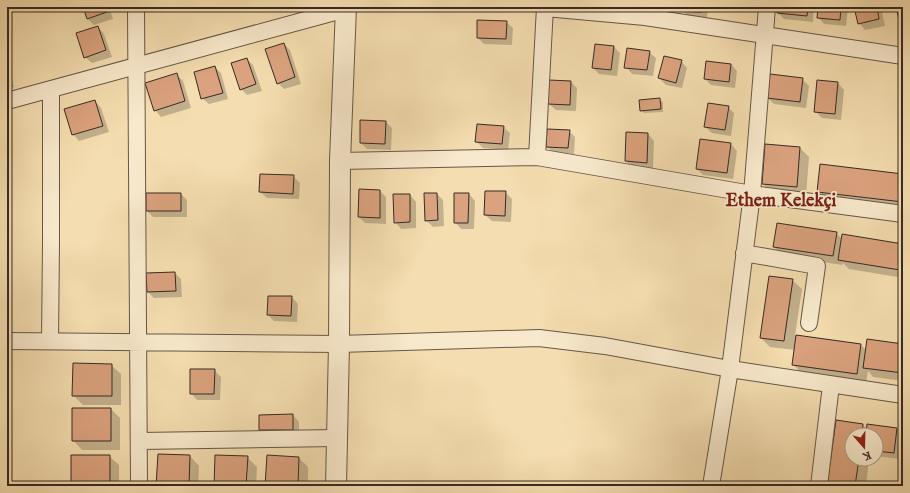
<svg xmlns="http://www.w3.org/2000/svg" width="910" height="493" font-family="'IM FELL English',serif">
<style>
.shadow{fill:#0003}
.building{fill:#daa27e;stroke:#372a25}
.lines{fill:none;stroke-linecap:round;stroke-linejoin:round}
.minor-casing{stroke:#665748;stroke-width:18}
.tertiary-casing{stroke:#665748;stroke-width:22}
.minor{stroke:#f8e9cc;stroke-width:16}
.tertiary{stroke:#f8e9cc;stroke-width:20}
.labels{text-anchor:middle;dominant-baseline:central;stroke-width:3.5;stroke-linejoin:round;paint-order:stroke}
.district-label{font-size:18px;font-weight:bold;fill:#7a1f14;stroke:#f8e9cc}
</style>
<rect width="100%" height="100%" fill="#f4ddb0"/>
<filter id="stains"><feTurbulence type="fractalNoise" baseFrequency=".005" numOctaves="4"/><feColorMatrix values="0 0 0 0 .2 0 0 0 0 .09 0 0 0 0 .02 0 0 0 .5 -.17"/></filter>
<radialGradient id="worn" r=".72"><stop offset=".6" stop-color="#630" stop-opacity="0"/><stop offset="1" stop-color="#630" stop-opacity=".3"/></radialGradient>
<path class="shadow" d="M84,7H109L113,19L94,25L88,19Z
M478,7H511V12H483Z
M622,7H640V11Z
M649,7H675L674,14L654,11Z
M682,7H708L707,18L689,17L682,10Z
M778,7H814L813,22L784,19L778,13Z
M819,7H848L846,26L824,24L818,17Z
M855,7H881L885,26L865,30L859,23Z
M506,22L513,28L512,45L484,44L478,38Z
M98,27L104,34L112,57L92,63L85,57Z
M284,44L290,50L301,84L284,89L278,83Z
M614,47L620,53L617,76L599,74L593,68Z
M649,52L656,58L653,76L632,74L626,67Z
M247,59L253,65L262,91L247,95L241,89Z
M681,61L687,68L682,88L666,85L659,78Z
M731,64L737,71L735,88L711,85L705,79Z
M7,66L14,87L7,89Z
M215,67L221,73L228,99L209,104L202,98Z
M176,74L183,81L191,108L161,117L155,110Z
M802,79L809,86L806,108L774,104L768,98Z
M571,82L577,88L576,111L556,110L549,104Z
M838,83L844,90L841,120L822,118L815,111Z
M660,100L663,102V112L644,113L641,110Z
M95,101L101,108L109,132L79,141L73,134Z
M728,107L734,113L731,136L712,133L705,127Z
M386,122L392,128L391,150L367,149L361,143Z
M503,127L510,133L508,150L483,148L476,141Z
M569,131L575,137L574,154L554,153L547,147Z
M627,133L648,134L654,141L653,169L632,167L626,161Z
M701,140L731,144L737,151L733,179L703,175L697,169Z
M800,148L809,157L806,196L772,193L763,184Z
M903,175V213L830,204L818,191Z
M293,176L300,183L299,199L267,198L260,192Z
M359,190L380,191L386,197V224L365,223L359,217Z
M505,192L512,199L511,222L492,221L485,215Z
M181,194L187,200V217H153L147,211Z
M437,194L443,200L444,226L433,227L426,220Z
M469,194L475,201L474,229H461L455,222Z
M410,195L416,202V228L401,229L395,222Z
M836,233L843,240V236L903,245V278L849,269L843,263L842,265L783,256L774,247Z
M175,273L181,279L182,297L154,298L148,292Z
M792,280L802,289L795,336L861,345L866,350L903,345V381L873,377L868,371L866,383L802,374L793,364L795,350L770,347L761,338Z
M292,297L298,304L297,322L274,321L268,315Z
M111,365L121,374V405H83L73,395Z
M214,370L221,377L220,400H197L191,393Z
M111,409L120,418V450H82L73,440Z
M293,415L299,422V436H266L260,430Z
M837,421L863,425L867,429L868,425L897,428L903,434V432V456L901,454L900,459L876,456V435H852V459H869L866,486H828Z
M109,456L119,465V486H72Z
M190,456L199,466L198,486H157Z
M247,457L257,467L256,486H215Z
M299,458L308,467V486H266Z"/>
<path class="building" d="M83,7H105L107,12L87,19Z
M681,7H701V12L681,11Z
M777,7H808L807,16L777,13Z
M818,7H841L840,20L817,18Z
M854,7H877L879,19L858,24Z
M903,10V31H901L897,11Z
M477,20L507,21L506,39L477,38Z
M98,26L106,50L84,58L76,33Z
M284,43L295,77L277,84L265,49Z
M595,44L614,46L611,70L592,68Z
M627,48L650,51L647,70L624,68Z
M664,56L682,60L676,83L658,78Z
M247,58L256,84L240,90L231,63Z
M706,61L731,64L729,82L704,79Z
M215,66L223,93L201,99L194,72Z
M177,73L185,101L154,111L145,83Z
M770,74L803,78L800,102L767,98Z
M549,80L571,81L570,105L548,104Z
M817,80L838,82L835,114L814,112Z
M660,98L661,109L640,111L639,100Z
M95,100L103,126L72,135L64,109Z
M708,103L729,106L725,130L704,127Z
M360,120L386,121L385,144L360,143Z
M477,124L504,126L502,144L475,142Z
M547,129L570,130L568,148L546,147Z
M626,132L648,133L647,163L625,161Z
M700,139L731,143L727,173L696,169Z
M765,144L800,147L797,187L762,184Z
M820,164L903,174V202L817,192Z
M260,174L294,175L293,194L259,192Z
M359,189L380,190V218L358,217Z
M485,191H506L505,216L484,215Z
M146,193H181V211H146Z
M424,193H437L438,220L425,221Z
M454,193H469L468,223H454Z
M393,194H410V222L394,223Z
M777,223L837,232L833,256L773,247Z
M842,234L903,244L900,270L838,260Z
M175,272L176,291L147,292L146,273Z
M769,276L793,279L784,341L760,338Z
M268,296H292L291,316L267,315Z
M796,335L861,344L857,374L792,365Z
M867,339L903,344V373L863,368Z
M73,363L112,364V396H72Z
M190,369H215L214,394H190Z
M72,408H111V441H72Z
M293,414V430H259V415Z
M836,420L863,424L862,435H852V459H859L855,486H827Z
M867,424L897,428L894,453L876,451V435H866Z
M903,428V454L899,453Z
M158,454L190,455L189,486H156Z
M71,455H110V486H71Z
M215,455L248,456L246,486H214Z
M267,455L299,457L298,486H265Z"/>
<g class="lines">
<g class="minor-casing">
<path id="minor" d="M136,7L139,486
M545,8L645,17L903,56
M7,101L346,9
M537,157L545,7
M340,161L537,157L752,194L903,214
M744,253L817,266L809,323
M7,341L339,344L539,338L605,346L730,369L903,395
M50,341L51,242V90
M140,441L336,438
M711,486L730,369L752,194L767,7
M819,486L831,385"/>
</g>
<g class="tertiary-casing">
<path id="tertiary" d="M336,486L339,344L340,161L346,7"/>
</g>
<use href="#minor" class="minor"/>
<use href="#tertiary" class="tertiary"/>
</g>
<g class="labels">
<g class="district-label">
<text x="781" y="201">Ethem Kelekçi</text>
</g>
</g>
<rect width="910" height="493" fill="none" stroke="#f4ddb0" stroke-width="24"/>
<rect x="8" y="8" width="894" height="477" fill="none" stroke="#372a25" stroke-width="2"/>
<rect x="12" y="12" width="886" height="469" fill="none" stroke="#372a25"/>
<g transform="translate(864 447) rotate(160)"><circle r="19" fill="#f8e9cc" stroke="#ab9d89"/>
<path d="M0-3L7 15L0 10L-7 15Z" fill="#8f2418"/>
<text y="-6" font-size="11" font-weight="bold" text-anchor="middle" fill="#372a25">K</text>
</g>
<rect width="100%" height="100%" filter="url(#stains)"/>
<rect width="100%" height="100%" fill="url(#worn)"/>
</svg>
